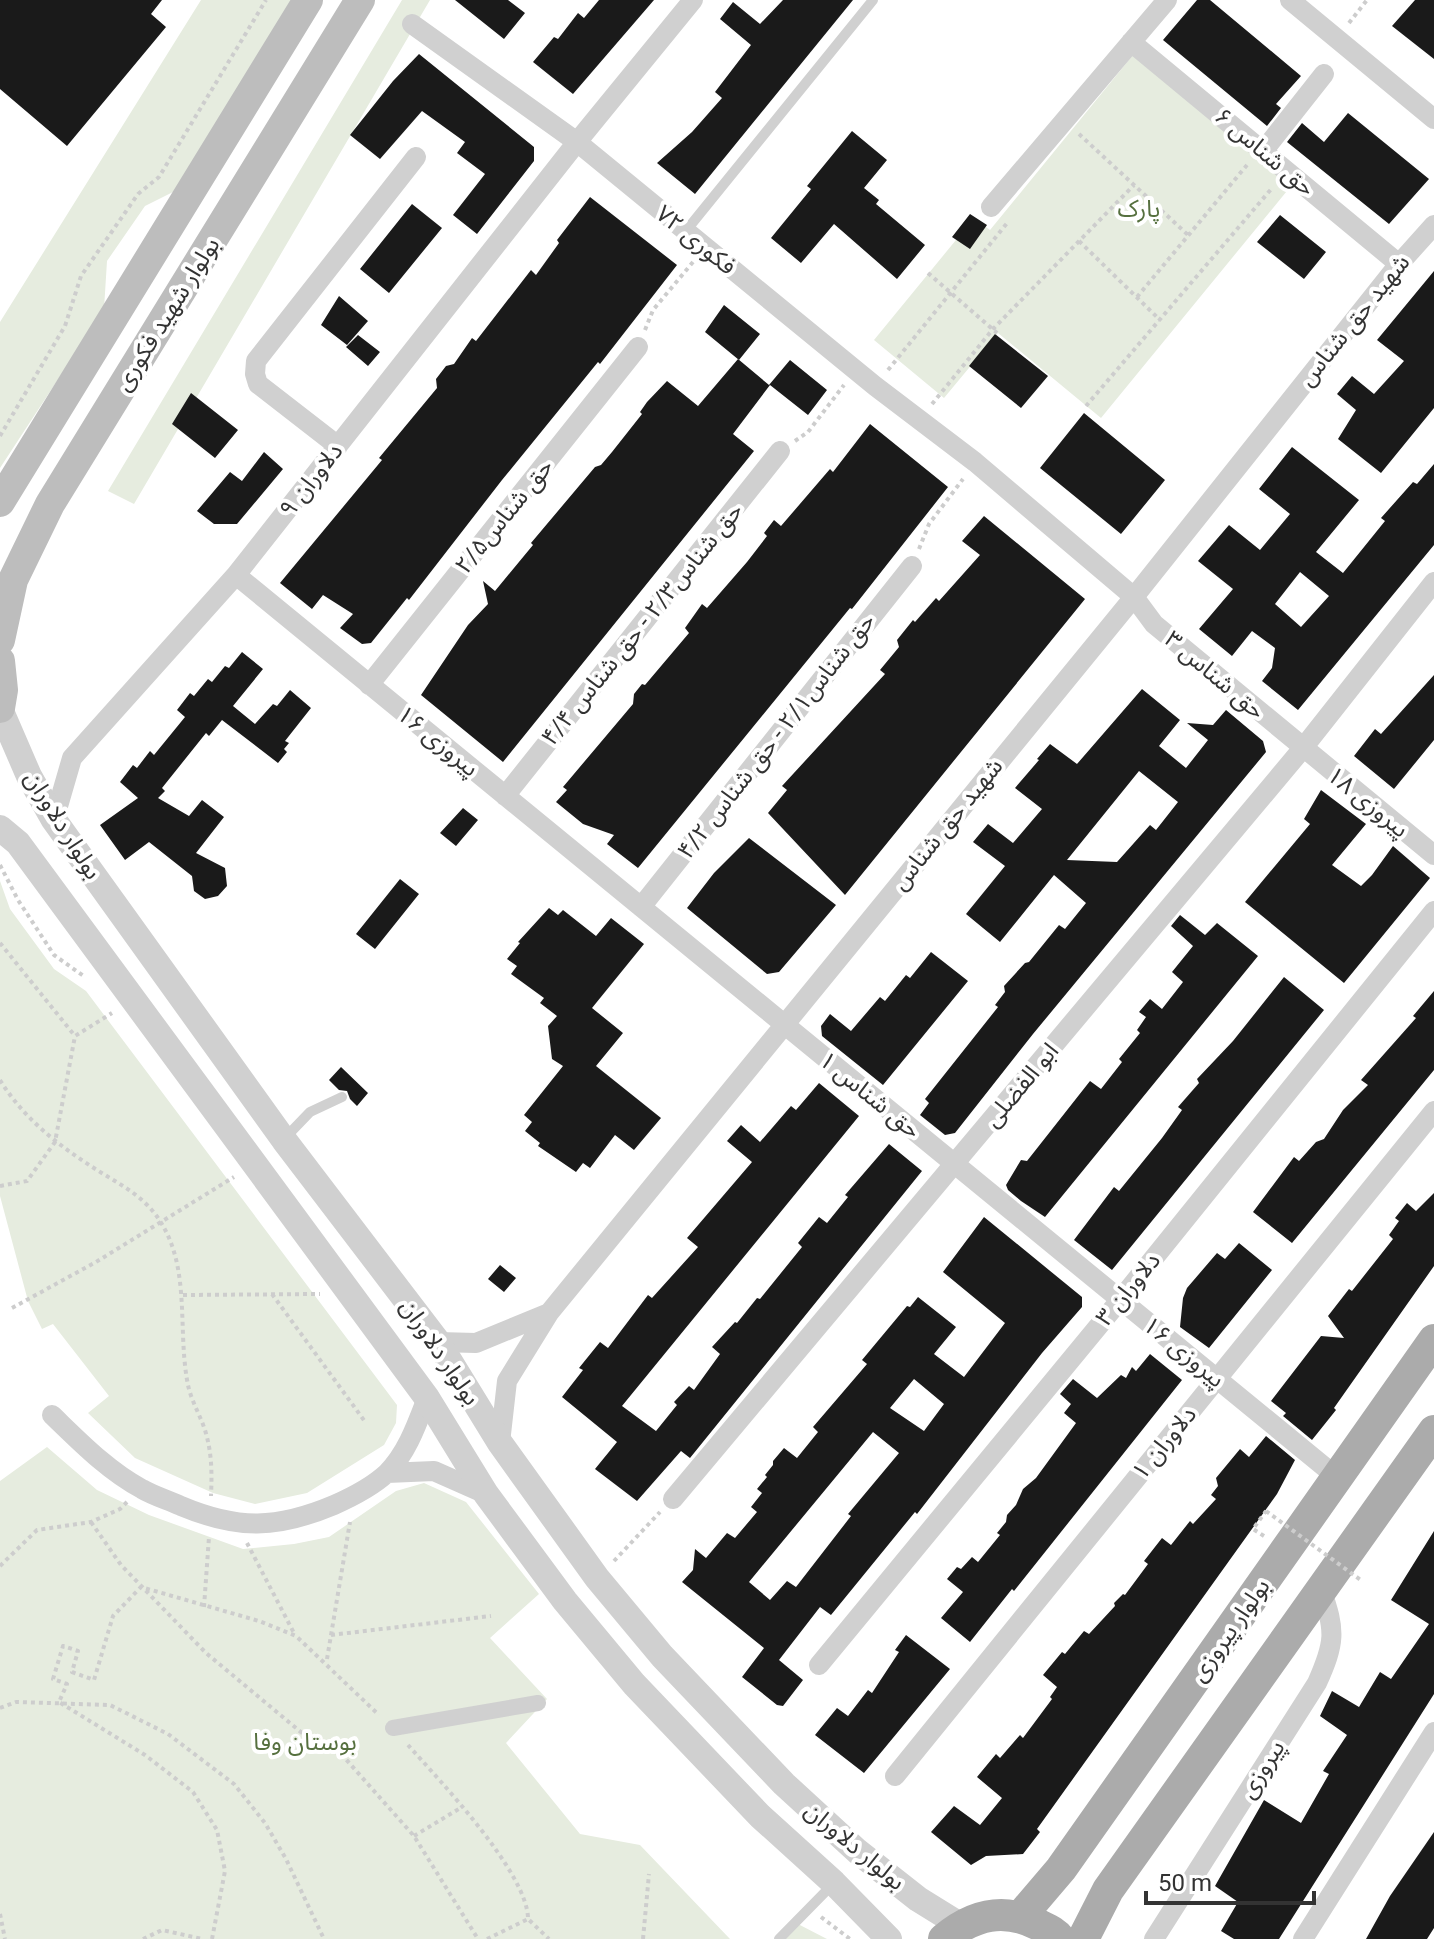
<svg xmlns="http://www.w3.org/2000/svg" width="1434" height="1939" font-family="Roboto,'Noto Sans Arabic',sans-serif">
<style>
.green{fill:#e6ecdf}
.building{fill:#1a1a1a;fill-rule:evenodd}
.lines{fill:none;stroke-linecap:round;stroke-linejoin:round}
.path{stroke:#cdcdcd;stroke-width:4;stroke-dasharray:4 4;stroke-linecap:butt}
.service{stroke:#d0d0d0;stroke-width:10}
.pedestrian{stroke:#d0d0d0;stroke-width:16}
.minor{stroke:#d0d0d0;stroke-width:20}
.tertiary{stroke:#d0d0d0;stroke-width:26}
.secondary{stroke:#bdbdbd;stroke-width:30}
.primary{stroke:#ababab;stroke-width:32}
.path-bridge{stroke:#cdcdcd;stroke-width:4;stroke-dasharray:4 4;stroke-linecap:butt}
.labels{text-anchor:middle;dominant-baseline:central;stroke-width:8;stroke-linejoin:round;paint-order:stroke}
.street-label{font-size:24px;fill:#333;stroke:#fff}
.park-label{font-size:24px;fill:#56703f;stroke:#fff}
</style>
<rect width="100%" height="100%" fill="#fff"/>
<path class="green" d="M201,0H292L175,191L145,206L107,261L104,309L0,468V322Z
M402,0H430L134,504L108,491Z
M1133,55L1291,186L1101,418L998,333L944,398L874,340L974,218L990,230Z
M0,881L10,909L54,969L86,991L397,1405L396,1423L384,1445L307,1493L255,1504L213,1493L135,1458L88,1413L109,1396L53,1324L42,1329L28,1301L0,1196Z
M47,1447L97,1490L149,1515L243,1549L294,1544L329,1537L396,1491L424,1483L466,1502L539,1594L490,1638L547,1699L506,1743L580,1834L640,1845L730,1939H0V1481Z
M796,1923L827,1939H777Z"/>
<path class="building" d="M0,0H162L151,14L166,27L67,146L0,89Z
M455,0H508L525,13L504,39Z
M599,0H654L573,94L533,62L554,37L558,39L578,13L584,18Z
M783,0H853L695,194L657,163L692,132L722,98L715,92L751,45L720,19L733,2L760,24Z
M1197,0H1210L1301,76L1276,104L1281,108L1267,126L1163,40Z
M1415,0H1434V59L1392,26Z
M419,54L534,147V161L477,234L453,215L485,174L457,153L465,142L422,111L380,159L350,135L393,81Z
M1348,113L1429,179L1389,224L1287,142L1302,123L1324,142Z
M852,131L887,160L864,188L879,200L876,204L925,245L897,279L834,224L801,263L771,238L811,189L807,186Z
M590,197L677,265L600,364L598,362L502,480L409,600L407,598L371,643L362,644L340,628L353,614L323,595L312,609L280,583L382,460L379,458L437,388L436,379L446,366L454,364L472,338L476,341L531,270L536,275L559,243L557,240Z
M412,204L442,228L389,293L360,269Z
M970,214L987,225L970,249L952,237Z
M1280,215L1326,252L1304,279L1257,242Z
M1434,271V408L1381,473L1338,439L1356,410L1337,394L1352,376L1374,394L1404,361L1377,340Z
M339,296L368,321L347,345L321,325Z
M724,305L760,334L739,360L705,332Z
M995,334L1048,376L1021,408L969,366Z
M358,335L380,352L368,366L346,347Z
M738,359L769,385L790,360L827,390L808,415L770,385L733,434L754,451L503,762L421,695L468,625L488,604L483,581L495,591L533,545L531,543L595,467L601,465L612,452L642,414L640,412L647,402L667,381L698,406Z
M191,393L238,430L215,458L172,424Z
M1084,413L1165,480L1121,534L1040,468Z
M870,424L948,487L852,609L850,608L638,868L607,844L614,835L583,824L556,802L567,790L563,787L633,704L634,694L642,684L645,685L689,633L685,628L702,604L707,608L747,562L767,536L764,533L774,520L781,526L830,469L833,472Z
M1292,447L1359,500L1316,552L1343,573L1385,521L1381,518L1413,482L1417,484L1434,464V545L1298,710L1262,681L1272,668L1275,648L1252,631L1232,656L1199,629L1233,589L1198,561L1229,525L1260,550L1290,514L1259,489ZM1300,572L1329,596L1301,627L1275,604Z
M264,452L283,469L237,524H214L197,511L230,472L242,481Z
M984,516L1085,599L845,895L768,813L787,790L782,786L885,674L880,670L899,647L897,640L913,620L915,622L936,598L939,601L980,555L962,541Z
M242,652L263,669L233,706L255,724L273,704L277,706L290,690L311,708L285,741L289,743L284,749L287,752L278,763L222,720L209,736L206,733L162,788L165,791L158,798L189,816L202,800L224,817L196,853L225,868L227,886L218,896L205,899L194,891L192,876L149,842L125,860L100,825L138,798L120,782L133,765L137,768L150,751L154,755L185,717L177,710L190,693L194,696L208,679L212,682L225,666L229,668Z
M1434,675V740L1394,789L1354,756L1375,729L1381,734Z
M1142,689L1180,720L1159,746L1186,768L1208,740L1187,723L1213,725L1226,710L1263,741L1266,752L1033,1034L955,1133L945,1135L920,1115L929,1103L925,1099L998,1007L995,1005L1005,992L1004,986L1025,963L1029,962L1059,925L1065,929L1086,903L1054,875L1000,942L966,914L1005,866L973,842L988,824L1013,843L1042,809L1015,788L1039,760L1037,759L1050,744L1077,764ZM1139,771L1178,802L1156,830L1150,825L1117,862L1067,860Z
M1321,790L1366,824L1332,865L1361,886L1372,875L1393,846L1430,878L1344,983L1245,902L1310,824L1304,819Z
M463,808L478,820L456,846L440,833Z
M749,838L836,905L779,972L767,974L687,908L714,873Z
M400,879L419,894L375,949L356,934Z
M549,908L558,915L563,910L596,936L611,918L644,944L592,1008L623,1033L596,1066L661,1118L634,1150L615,1135L590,1168L583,1163L576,1172L538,1146L540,1143L525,1131L532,1122L524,1115L563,1066L552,1059L548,1026L557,1016L540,1003L544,998L511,974L517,966L507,959L520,943L518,942Z
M1180,915L1205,935L1217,923L1258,956L1045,1217L1021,1201L1008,1190L1006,1185L1021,1160L1027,1161L1090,1081L1101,1089L1122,1062L1119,1059L1140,1033L1137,1030L1146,1017L1139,1012L1150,999L1162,1009L1183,982L1172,972L1193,946L1171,926Z
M931,952L968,981L883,1085L822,1036L821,1026L830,1014L851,1031L880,997L885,1001L906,975L910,978Z
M1284,977L1324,1010L1112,1270L1074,1240L1114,1187L1119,1191L1162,1138L1182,1110L1178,1107L1199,1083L1197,1079L1233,1041Z
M1434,991V1070L1292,1243L1253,1212L1294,1157L1299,1161L1316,1142L1324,1139L1343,1110L1368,1085L1361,1080L1416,1018L1413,1016Z
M341,1067L368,1093L357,1106L350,1099L347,1091L339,1090L329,1080Z
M819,1083L859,1116L622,1406L656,1431L677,1405L674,1402L689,1386L694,1390L720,1354L712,1347L735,1322L737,1323L757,1298L760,1299L802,1247L798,1243L819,1217L827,1223L848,1197L845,1195L889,1144L922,1171L690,1458L681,1451L637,1501L595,1469L617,1442L562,1397L583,1370L579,1368L600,1342L608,1348L648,1295L652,1298L698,1247L687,1238L752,1162L727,1141L741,1125L760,1142L791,1106L796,1110Z
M1434,1193V1266L1334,1408L1336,1410L1312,1440L1283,1416L1286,1413L1271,1401L1321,1336L1344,1338L1328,1316L1349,1289L1352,1291L1393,1239L1389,1235L1399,1221L1395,1218L1407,1203L1416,1211Z
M984,1217L1082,1297V1307L1042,1353L917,1514L915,1512L831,1615L820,1607L779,1660L803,1680L783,1706L777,1705L742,1677L764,1648L682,1582L693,1570L695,1549L706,1558L727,1533L735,1538L757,1512L751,1507L762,1493L757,1489L767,1477L765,1475L773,1465V1461L784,1448L797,1458L818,1432L813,1427L867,1364L862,1360L907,1306L910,1307L918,1297L956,1327L934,1354L964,1377L1005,1323L943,1272ZM914,1379L944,1404L924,1431L890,1408ZM873,1432L899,1453L848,1514L851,1516L796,1587L787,1581L770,1600L749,1582Z
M1239,1243L1272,1270L1209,1348L1180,1327L1183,1298L1187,1288L1217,1253L1225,1259Z
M500,1265L516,1278L504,1292L488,1279Z
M1150,1354L1182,1380L1014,1591L1012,1589L970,1642L941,1618L963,1592L947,1579L957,1567L961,1569L972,1557L978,1562L1000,1535L997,1533L1006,1522L1007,1515L1016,1505L1023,1489L1036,1478L1076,1423L1064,1413L1071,1404L1060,1394L1073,1379L1097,1398L1121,1375L1126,1378L1132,1367L1136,1371Z
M1266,1436L1295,1460L1277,1494L1037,1829L1040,1832L1023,1854L986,1856L971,1865L931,1832L954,1806L980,1825L1002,1798L977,1777L996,1754L1000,1758L1020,1735L1023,1738L1052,1699L1050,1697L1057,1687L1043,1675L1062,1652L1065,1654L1084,1631L1089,1634L1115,1606L1114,1603L1123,1594L1125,1595L1148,1564L1144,1561L1162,1538L1171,1545L1190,1521L1193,1524L1216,1499L1211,1495L1218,1486L1216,1478L1240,1449L1249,1457Z
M1434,1531V1694L1279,1939H1234L1221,1931L1238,1902L1215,1886L1264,1800L1301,1823L1329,1774L1323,1771L1347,1735L1320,1716L1332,1691L1359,1707L1380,1672L1391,1679L1429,1624L1391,1600Z
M906,1635L950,1669L864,1773L815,1735L837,1708L848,1716L868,1690L872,1693L899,1652L895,1650Z
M1434,1832V1928L1427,1939H1366L1390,1896Z"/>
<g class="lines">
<path class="path" d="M1349,23L1367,0
M1079,134L1188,235
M1079,241L1160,320
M928,273L997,333
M1137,297L1247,165
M645,330L653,310L693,262
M888,370L1008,222
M932,404L993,329L1134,185
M1086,406L1273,187
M0,436L65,326L81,276L138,194L159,177L266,0
M795,441L808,432L844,385
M919,549L929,524L963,479
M0,865L18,900L54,955L85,977
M0,943L75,1036
M0,1080C24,1119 59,1146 97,1170C116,1182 136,1192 151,1209C194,1259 176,1326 188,1385C191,1400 200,1415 205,1430C212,1453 212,1473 211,1496
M0,1186L27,1181L55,1142L75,1036L112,1013
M272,1294L366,1423
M183,1295L320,1294
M12,1308L96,1262L234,1177
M91,1522L121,1565L206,1653L302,1733L343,1756L414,1836L478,1939
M1264,1536L1253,1529L1266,1511
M247,1543L295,1635
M614,1561L660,1512
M0,1566L37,1530L91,1522L120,1509L127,1502
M204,1607L209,1537
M331,1635L491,1616
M327,1659L350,1522
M0,1708L16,1702L110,1705L168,1734L234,1784L265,1823L286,1859L324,1939
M408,1745C439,1780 528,1873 528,1919L549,1939
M414,1836L462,1807
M0,1914L5,1939
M821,1917L850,1939
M143,1939L162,1930L202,1939
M212,1939L225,1871L217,1830L193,1792L145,1755L59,1702L67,1684L53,1679L63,1646L78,1651L72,1672L94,1680L113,1616L141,1587L259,1621L296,1636L379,1715
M487,1939L528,1919
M643,1939L649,1874"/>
<path class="service" d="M685,232L873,0
M285,1138L310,1112L342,1097
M779,1939L833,1884"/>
<path class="pedestrian" d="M393,1728L538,1703"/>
<path class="minor" d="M1290,0L1434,119
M412,24L577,142L875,386L975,462L1134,597L1154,624L1434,855
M1131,42L1399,264
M1264,150L1324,74
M991,207L1167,0
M338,446L258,384L255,374L256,361L416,157
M236,575L1338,1478
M369,685L638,347
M505,796L780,451
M54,820L72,758L236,575L577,142L693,0
M641,907L912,566
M438,1342L476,1343L549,1313
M52,1415C79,1441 108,1471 142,1489C154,1496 168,1500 181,1506C238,1530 277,1529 334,1505C352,1497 372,1487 387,1473C407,1453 417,1424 427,1398
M500,1443L507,1381L549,1313L1134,597L1399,264L1434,225
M387,1473L434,1471L486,1494
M673,1499L1303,748L1434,582
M819,1665L1120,1300L1434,911
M895,1776L1434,1111
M1154,1939L1317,1683C1335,1643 1336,1631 1321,1589
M1303,1939L1434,1732"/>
<path class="tertiary" d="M0,709L29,776L54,820L284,1140L438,1342L500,1443L597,1578L662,1656L784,1784L857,1851L918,1899L960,1925
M0,828L18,843L427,1398L486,1494L565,1601L634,1684L760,1816L834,1883L889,1939"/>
<path class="secondary" d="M0,502L308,0
M0,640L13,580L50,504L360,0
M0,661L3,690L0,708"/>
<path class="primary" d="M1021,1916L1061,1869L1434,1340
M944,1939C974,1914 1004,1907 1039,1925C1047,1929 1055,1932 1060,1939
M1083,1939L1108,1890L1434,1431"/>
<path class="path-bridge" d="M1266,1511L1362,1581"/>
</g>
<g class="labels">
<g class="street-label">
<text transform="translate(1265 152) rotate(40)">حق شناس ۶</text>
<text transform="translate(696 240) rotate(39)">فکوری ۷۲</text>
<text transform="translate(167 314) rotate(-58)">بولوار شهید فکوری</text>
<text transform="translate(1354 320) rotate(-51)">شهید حق شناس</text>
<text transform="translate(311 480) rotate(-52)">دلاوران ۹</text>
<text transform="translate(504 516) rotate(-51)">حق شناس۲/۵</text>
<text transform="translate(642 624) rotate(-51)">حق شناس۲/۳ - حق شناس ۴/۴</text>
<text transform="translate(1215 675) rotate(40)">حق شناس ۳</text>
<text transform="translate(776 736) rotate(-52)">حق شناس۲/۱ - حق شناس ۴/۲</text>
<text transform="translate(438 741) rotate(39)">پیروزی ۱۶</text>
<text transform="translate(1368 802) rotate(39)">پیروزی ۱۸</text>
<text transform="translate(947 824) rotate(-51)">شهید حق شناس</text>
<text transform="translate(63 825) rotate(58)">بولوار دلاوران</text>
<text transform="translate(1021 1085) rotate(-50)">ابو الفضلی</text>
<text transform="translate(870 1095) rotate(39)">حق شناس ۱</text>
<text transform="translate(1128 1289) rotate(-51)">دلاوران ۳</text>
<text transform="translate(440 1352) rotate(56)">بولوار دلاوران</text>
<text transform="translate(1184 1352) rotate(39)">پیروزی ۱۶</text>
<text transform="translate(1164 1443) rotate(-51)">دلاوران ۱</text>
<text transform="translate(1230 1630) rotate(-55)">بولوار پیروزی</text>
<text transform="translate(1262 1769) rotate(-58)">پیروزی</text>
<text transform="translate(855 1846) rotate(40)">بولوار دلاوران</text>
</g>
<g class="park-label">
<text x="1139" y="209">پارک</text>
<text x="305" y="1742">بوستان وفا</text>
</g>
</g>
<path d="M1146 1891v12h168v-12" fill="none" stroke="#333333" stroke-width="4"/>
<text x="1158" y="1891" font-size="24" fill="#333333" stroke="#ffffff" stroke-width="6" paint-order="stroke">50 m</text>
</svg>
